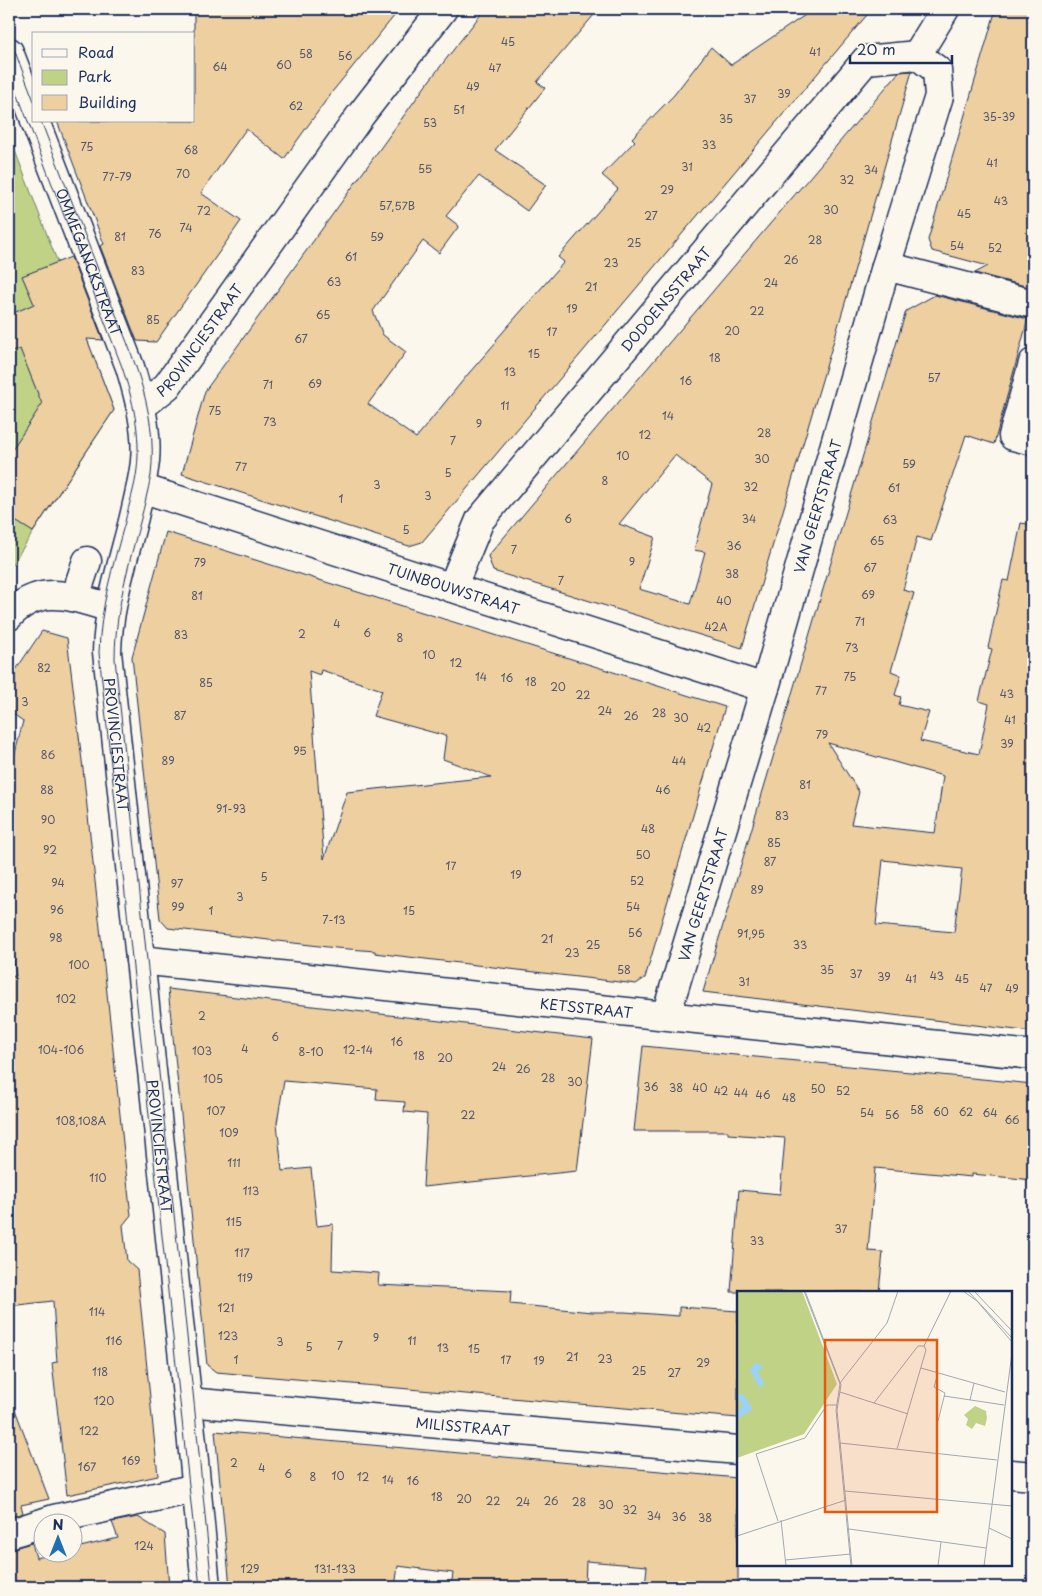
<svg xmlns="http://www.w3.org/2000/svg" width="1042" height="1596" font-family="'Playpen Sans',sans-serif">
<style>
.green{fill:#c0d286;stroke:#6e8072}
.building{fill:#edcfa0;stroke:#1b2f5e;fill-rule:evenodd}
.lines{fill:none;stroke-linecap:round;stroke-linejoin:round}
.street-casing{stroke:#1b2f5e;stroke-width:31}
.street{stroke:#fbf7ec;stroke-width:28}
.tram{stroke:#1b2f5e;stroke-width:1}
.labels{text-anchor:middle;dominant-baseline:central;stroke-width:4;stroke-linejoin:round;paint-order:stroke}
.number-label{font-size:11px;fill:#50576e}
.street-label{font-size:14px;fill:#1b2f5e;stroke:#fbf7ec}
.inset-road{fill:none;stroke:#a1a7b3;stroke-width:1}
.view{fill:#e8590c;fill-opacity:0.15;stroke:#e8590c;stroke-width:2.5}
.inset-edge{fill:none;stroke:#1b2f5e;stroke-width:2.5}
</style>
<rect width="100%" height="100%" fill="#fbf7ec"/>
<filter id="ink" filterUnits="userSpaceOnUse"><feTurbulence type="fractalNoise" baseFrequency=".02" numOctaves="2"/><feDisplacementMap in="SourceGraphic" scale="10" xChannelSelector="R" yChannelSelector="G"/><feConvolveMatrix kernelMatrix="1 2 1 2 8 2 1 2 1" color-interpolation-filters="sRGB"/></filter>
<g filter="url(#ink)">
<path class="green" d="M9,135L114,410L9,569Z"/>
<path class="building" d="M194,9H400L332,92L284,159L246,129L201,193L241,221L156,342L137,341L100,246L104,244L57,121H194Z
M485,9H599L537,82L545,88L495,150L546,185L527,211L479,176L446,216L459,226L439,253L423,241L373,311L383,335L406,352L368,404L416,438L469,373L497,341L496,340L564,262L558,257L618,189L602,175L635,141L632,138L674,95L711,47L731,65L814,9H872L422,542L409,546L182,474L205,391L426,85Z
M996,9H1033V288L975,273L988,266L932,251L928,240Z
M912,71L848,293L742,648L493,571L488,556L899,72ZM675,455L712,484L694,550L705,552L690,604L639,589L655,537L619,524Z
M71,257L103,340L87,339L114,410L33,532L9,517V454L42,404L20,349L9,353V315L34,304L22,276Z
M935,295L1028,319L994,444L966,435L931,541L917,537L903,590L914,593L891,671L901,675L895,695L901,697L899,705L929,712L920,741L979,754L989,704L979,701L992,649L988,648L1003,580L1009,581L1021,523L1033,525V1032L703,992L906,311ZM828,743L943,776L935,833L851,824L859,792ZM883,860L962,869L954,932L876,925Z
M166,532L725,707L645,978L636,984L375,953V951L336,948L168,928L160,919L132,657ZM321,670L382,690L373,716L446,736L443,759L491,777L347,792L324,859L309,671L320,675Z
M42,631L67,638L83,769L129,1199L131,1215L123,1225L127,1261L137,1270L158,1476L67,1495L52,1363L57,1362L53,1301L9,1306V977L16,976L9,920V778L23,721L9,711V680Z
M168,989L593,1039L577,1171L423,1187L427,1114L404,1112L405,1102L376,1100L377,1089L284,1081L277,1123L282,1171L311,1168L317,1226L333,1224L332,1270L379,1273L378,1285L511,1291L510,1304L592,1312H625L679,1316V1307L738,1311V1418L216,1372L207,1365Z
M643,1046L1033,1084V1180L972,1174V1177L875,1168L868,1251L883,1252L879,1292H731L739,1190L780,1194L785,1138L728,1134V1131H634Z
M11,1399L49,1499L21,1505L23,1513L9,1518V1400Z
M215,1431L738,1478V1587H645L647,1566L586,1561L585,1587H451L453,1573L398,1566L395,1587H230Z
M138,1517L165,1534L169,1587H9V1549L32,1543L36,1558L54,1554H72V1549L118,1538L112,1522Z"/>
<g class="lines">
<g class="street-casing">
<g id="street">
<path d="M9,52L34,117"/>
<path d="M917,55L945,9"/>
<path id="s1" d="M35,121L130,367C139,397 148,430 145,461C143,480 138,499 134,517C123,562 108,606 107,652L194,1461L206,1587"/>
<path d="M886,266L1033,304"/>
<path d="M1033,363L1013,436L1033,441"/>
<path id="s2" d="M140,404L147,402L167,386L360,116L443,9"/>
<path id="s3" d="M141,488L765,688"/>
<path d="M80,582L87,561"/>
<path id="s4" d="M452,588L480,520L866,60L917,55"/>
<path d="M9,616C40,582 73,597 111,608"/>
<path id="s5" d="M140,960L1033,1055"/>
<path id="s6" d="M666,1015L765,688L886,266L939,96L937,70L917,55"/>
<path id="s7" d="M188,1402L738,1450"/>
<path d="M1011,1474L1033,1476"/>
<path d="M9,1534L54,1519L197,1488"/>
</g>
</g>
<use href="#street" class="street"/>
<path class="tram" d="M9,36L34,101
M9,72L122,367C133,400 141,434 137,469C135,487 129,504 125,522C113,565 100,608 99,653L200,1587
M41,121C62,176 83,230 104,285C128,346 159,408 151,475C139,538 115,593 115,659L194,1402L212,1587"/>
</g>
</g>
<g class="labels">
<g class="number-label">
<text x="508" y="41">45</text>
<text x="815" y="51">41</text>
<text x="306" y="53">58</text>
<text x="345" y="55">56</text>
<text x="284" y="64">60</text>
<text x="220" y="66">64</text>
<text x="495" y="67">47</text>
<text x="473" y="86">49</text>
<text x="784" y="93">39</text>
<text x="750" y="98">37</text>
<text x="296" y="105">62</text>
<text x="459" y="109">51</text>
<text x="999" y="116">35-39</text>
<text x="726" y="118">35</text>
<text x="430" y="122">53</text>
<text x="709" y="144">33</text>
<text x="87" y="146">75</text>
<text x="191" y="149">68</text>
<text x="992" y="162">41</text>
<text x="687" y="166">31</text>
<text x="425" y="168">55</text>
<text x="871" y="169">34</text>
<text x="183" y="173">70</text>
<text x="117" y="176">77-79</text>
<text x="847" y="179">32</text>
<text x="667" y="189">29</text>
<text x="1001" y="200">43</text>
<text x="397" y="205">57,57B</text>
<text x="831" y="209">30</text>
<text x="204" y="210">72</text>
<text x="964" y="213">45</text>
<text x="651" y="215">27</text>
<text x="186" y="227">74</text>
<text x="155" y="233">76</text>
<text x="120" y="236">81</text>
<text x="377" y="236">59</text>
<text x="815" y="239">28</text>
<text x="634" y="242">25</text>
<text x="957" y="245">54</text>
<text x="995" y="247">52</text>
<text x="351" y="256">61</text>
<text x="791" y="259">26</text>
<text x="611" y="262">23</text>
<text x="138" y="270">83</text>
<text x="334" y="281">63</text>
<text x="771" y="282">24</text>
<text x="591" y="286">21</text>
<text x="572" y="308">19</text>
<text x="757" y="310">22</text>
<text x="323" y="314">65</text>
<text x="153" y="319">85</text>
<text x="732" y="330">20</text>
<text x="552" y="331">17</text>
<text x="301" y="338">67</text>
<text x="534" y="353">15</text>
<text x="715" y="357">18</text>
<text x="510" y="371">13</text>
<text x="934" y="377">57</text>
<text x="686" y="380">16</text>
<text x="315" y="383">69</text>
<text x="268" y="384">71</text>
<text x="505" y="405">11</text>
<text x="215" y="410">75</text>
<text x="668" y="415">14</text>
<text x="270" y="421">73</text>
<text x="479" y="423">9</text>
<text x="764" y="432">28</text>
<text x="645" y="434">12</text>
<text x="453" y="440">7</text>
<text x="623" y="455">10</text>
<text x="762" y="458">30</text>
<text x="909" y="463">59</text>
<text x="241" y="466">77</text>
<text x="448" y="472">5</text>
<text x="605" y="480">8</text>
<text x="377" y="484">3</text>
<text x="751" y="486">32</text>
<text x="894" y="487">61</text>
<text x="428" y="495">3</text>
<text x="341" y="498">1</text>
<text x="568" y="518">6</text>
<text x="749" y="518">34</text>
<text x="890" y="519">63</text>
<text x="406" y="529">5</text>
<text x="877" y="540">65</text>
<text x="734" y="545">36</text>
<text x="514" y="549">7</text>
<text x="632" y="561">9</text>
<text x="200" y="562">79</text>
<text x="870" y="567">67</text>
<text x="732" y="573">38</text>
<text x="561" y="580">7</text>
<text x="868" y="594">69</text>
<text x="197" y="595">81</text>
<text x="724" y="600">40</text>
<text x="860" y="621">71</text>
<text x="337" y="623">4</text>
<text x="716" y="626">42A</text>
<text x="367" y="632">6</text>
<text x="302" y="633">2</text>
<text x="181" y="634">83</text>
<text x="400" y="637">8</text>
<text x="852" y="647">73</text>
<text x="429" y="654">10</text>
<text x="456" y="662">12</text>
<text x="44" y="667">82</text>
<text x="481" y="676">14</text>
<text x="850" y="676">75</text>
<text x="507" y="677">16</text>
<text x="531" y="681">18</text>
<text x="206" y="682">85</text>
<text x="558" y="686">20</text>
<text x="821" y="690">77</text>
<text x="1007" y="693">43</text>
<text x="583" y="694">22</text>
<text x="25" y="701">3</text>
<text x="605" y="710">24</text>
<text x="659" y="712">28</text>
<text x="180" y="715">87</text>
<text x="631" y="715">26</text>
<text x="681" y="717">30</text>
<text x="1010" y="719">41</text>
<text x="704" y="727">42</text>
<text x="822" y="734">79</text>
<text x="1007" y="743">39</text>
<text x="300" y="750">95</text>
<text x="48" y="754">86</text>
<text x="168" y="760">89</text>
<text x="679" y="760">44</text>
<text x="805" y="784">81</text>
<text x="47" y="789">88</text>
<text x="663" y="789">46</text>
<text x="231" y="808">91-93</text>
<text x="782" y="815">83</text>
<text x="48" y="819">90</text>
<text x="648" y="828">48</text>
<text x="774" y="842">85</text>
<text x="50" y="849">92</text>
<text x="643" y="854">50</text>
<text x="770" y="861">87</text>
<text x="451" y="865">17</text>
<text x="516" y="874">19</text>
<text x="264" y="876">5</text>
<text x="637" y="880">52</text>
<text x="58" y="882">94</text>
<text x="177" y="883">97</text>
<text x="757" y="889">89</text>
<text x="240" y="896">3</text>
<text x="178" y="906">99</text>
<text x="633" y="906">54</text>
<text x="57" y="909">96</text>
<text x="211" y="910">1</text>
<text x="409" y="910">15</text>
<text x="334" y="919">7-13</text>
<text x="635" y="932">56</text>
<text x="751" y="933">91,95</text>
<text x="56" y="937">98</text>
<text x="547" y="938">21</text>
<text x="593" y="944">25</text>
<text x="800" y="944">33</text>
<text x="572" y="952">23</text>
<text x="79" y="964">100</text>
<text x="624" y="969">58</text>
<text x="827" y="969">35</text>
<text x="856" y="973">37</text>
<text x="937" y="975">43</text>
<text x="884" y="976">39</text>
<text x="911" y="978">41</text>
<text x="962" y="978">45</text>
<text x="744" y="981">31</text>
<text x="986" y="987">47</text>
<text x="1012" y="988">49</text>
<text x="66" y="998">102</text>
<text x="202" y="1015">2</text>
<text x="275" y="1036">6</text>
<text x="397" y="1041">16</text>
<text x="245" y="1048">4</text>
<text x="61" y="1049">104-106</text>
<text x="358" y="1049">12-14</text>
<text x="202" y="1050">103</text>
<text x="311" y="1051">8-10</text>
<text x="419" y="1055">18</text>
<text x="445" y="1057">20</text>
<text x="499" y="1066">24</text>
<text x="523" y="1068">26</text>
<text x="548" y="1077">28</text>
<text x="213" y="1078">105</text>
<text x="575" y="1081">30</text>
<text x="651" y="1086">36</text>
<text x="676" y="1087">38</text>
<text x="700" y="1087">40</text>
<text x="818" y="1088">50</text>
<text x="721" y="1090">42</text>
<text x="843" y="1090">52</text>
<text x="741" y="1092">44</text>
<text x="763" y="1094">46</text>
<text x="789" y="1097">48</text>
<text x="917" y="1109">58</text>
<text x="216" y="1110">107</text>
<text x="941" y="1111">60</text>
<text x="966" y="1111">62</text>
<text x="867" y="1112">54</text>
<text x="990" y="1112">64</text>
<text x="468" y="1114">22</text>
<text x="892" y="1114">56</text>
<text x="1012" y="1119">66</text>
<text x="81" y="1120">108,108A</text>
<text x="229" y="1132">109</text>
<text x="234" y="1162">111</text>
<text x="98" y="1177">110</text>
<text x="251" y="1190">113</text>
<text x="234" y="1221">115</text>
<text x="841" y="1228">37</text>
<text x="757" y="1240">33</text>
<text x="242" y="1252">117</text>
<text x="245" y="1277">119</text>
<text x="226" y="1307">121</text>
<text x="97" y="1311">114</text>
<text x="228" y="1335">123</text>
<text x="376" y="1337">9</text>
<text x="114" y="1340">116</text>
<text x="412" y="1340">11</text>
<text x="280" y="1341">3</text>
<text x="340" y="1345">7</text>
<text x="309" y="1346">5</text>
<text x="443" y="1347">13</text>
<text x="474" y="1348">15</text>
<text x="572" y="1356">21</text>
<text x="605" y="1358">23</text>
<text x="236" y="1359">1</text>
<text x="506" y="1359">17</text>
<text x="539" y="1360">19</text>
<text x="703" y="1362">29</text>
<text x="639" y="1370">25</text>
<text x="100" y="1371">118</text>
<text x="674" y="1372">27</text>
<text x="104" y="1400">120</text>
<text x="89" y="1430">122</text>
<text x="131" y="1460">169</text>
<text x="234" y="1462">2</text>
<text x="87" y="1466">167</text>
<text x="262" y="1467">4</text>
<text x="288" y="1473">6</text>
<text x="338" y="1475">10</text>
<text x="313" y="1476">8</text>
<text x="363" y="1476">12</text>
<text x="388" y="1479">14</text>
<text x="413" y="1480">16</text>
<text x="437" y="1496">18</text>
<text x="464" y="1498">20</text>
<text x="493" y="1500">22</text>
<text x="551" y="1500">26</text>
<text x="523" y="1501">24</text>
<text x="579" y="1501">28</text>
<text x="606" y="1504">30</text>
<text x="630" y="1509">32</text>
<text x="654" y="1515">34</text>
<text x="679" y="1516">36</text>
<text x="705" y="1517">38</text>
<text x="144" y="1545">124</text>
<text x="250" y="1568">129</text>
<text x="335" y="1568">131-133</text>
</g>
<g class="street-label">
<text stroke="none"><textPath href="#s1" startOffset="151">OMMEGANCKSTRAAT</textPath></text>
<text stroke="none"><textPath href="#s4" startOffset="362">DODOENSSTRAAT</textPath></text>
<text stroke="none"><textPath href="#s2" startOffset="89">PROVINCIESTRAAT</textPath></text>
<text stroke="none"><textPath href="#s6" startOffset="531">VAN GEERTSTRAAT</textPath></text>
<text stroke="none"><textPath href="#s3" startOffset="328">TUINBOUWSTRAAT</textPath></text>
<text stroke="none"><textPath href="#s1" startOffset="648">PROVINCIESTRAAT</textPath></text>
<text stroke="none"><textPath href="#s6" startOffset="126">VAN GEERTSTRAAT</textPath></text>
<text stroke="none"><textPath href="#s5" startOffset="449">KETSSTRAAT</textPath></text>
<text stroke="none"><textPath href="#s1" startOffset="1052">PROVINCIESTRAAT</textPath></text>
<text stroke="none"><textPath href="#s7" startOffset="276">MILISSTRAAT</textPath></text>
</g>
</g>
<g transform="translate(737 1291)">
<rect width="275" height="275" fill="#fbf7ec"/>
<path d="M0,0H65L100,93L67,143L0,167ZM238,115L249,120L250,127L248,135L239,132L235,138L229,134L231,128L227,124Z" fill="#c0d286"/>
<path d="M18,72L26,75L21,81L27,93L23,97L13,79ZM6,103L16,118L0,128V120L6,116L0,104Z" fill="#9bd2fa"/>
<path class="inset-road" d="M67,0L103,93L99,119L114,275M68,0L104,94L100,119L115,275M226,0L240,10L275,51M231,0L275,47M237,0L275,40M184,77L268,101M201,82L197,96L208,102L201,130M103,92L150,32L161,0M103,101L171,123M207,105L267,114M233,109L237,92M137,112L181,55H187M103,152L260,169M160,158L189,59L187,55L214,0M108,200L275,215M44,229L49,275M41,230L19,163L68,147L90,114H100M252,237L275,248M112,238L249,257M0,245L109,209M48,269L114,263M201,275L204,251M247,275L275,62"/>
<path class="view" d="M88,49H200V221H88Z"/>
<rect width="275" height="275" class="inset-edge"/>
</g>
<rect width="1042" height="1596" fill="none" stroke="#fbf7ec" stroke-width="30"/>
<rect x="15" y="15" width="1012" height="1566" fill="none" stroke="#1b2f5e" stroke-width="2" filter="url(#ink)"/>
<rect x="32" y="32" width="162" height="90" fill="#fbf7ec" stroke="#a1a7b3"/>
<rect x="42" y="49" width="25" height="8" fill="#fbf7ec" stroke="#a1a7b3"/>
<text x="78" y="58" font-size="15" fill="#1b2f5e">Road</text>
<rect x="42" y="70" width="25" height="15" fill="#c0d286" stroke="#a1a7b3"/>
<text x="78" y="82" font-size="15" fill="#1b2f5e">Park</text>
<rect x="42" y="95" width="25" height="15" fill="#edcfa0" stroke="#a1a7b3"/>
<text x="78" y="108" font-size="15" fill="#1b2f5e">Building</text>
<g transform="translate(58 1538)"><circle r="24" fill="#fbf7ec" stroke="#a1a7b3"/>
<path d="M0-4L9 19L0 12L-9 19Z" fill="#1f6fb2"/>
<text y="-8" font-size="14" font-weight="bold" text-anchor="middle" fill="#1b2f5e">N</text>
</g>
<path d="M850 55v8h102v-8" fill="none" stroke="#1b2f5e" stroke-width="2.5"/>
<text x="857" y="55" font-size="15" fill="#1b2f5e" stroke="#fbf7ec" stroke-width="4" paint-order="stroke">20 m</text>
</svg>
